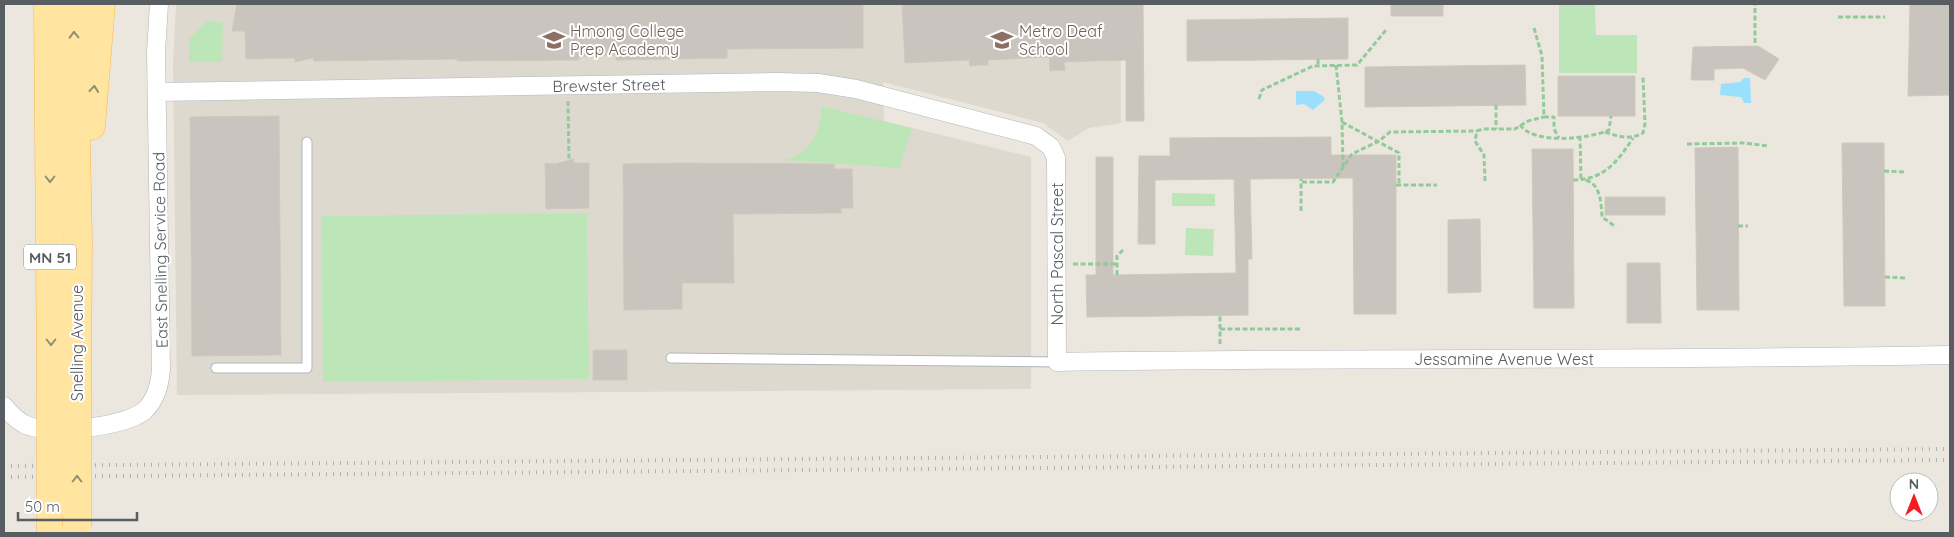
<svg xmlns="http://www.w3.org/2000/svg" width="1954" height="537" font-family="Quicksand,sans-serif">
<style>
.education{fill:#ded9cf}
.green{fill:#bde6b8}
.water{fill:#9bdfff}
.building{fill:#c9c4bd;stroke:#d1c8bc}
.lines{fill:none;stroke-linecap:round;stroke-linejoin:round}
.lane-casing{stroke:#b1b6bb;stroke-width:11}
.street-casing{stroke:#b1b6bb;stroke-width:19}
.primary-casing{stroke:#fab549;stroke-width:29}
.path{stroke:#92ca9b;stroke-width:3;stroke-dasharray:5 2.5;stroke-linecap:butt}
.lane{stroke:#fff;stroke-width:9}
.street{stroke:#fff;stroke-width:18}
.primary{stroke:#ffe5a0;stroke-width:28}
.rail{stroke:#afb0b1;stroke-width:4;stroke-dasharray:1 6;stroke-linecap:butt}
.primary-bridge-casing{stroke:#fab549;stroke-width:29;stroke-linecap:butt}
.primary-bridge{stroke:#ffe5a0;stroke-width:28}
.oneway{stroke:#928d77}
.labels{text-anchor:middle;dominant-baseline:central;stroke-width:4;stroke-linejoin:round;paint-order:stroke}
.shield{fill:#fff;stroke:#898e90;stroke-width:1}
.shield-label{font-size:15px;font-weight:bold;fill:#575d61}
.education-label{font-size:16px;fill:#785e54;stroke:#fff;text-anchor:start}
.street-label{font-size:16px;fill:#575d61;stroke:#fff}
</style>
<rect width="100%" height="100%" fill="#ece7de"/>
<path class="education" d="M176,4H1121V123L1089,128L1068,141L1043,123L883,82L884,121L1031,157V389L177,395L173,65Z"/>
<path class="green" d="M1559,4H1595L1596,35H1637V73H1559Z
M208,20L223,23L222,62H189V39Z
M821,106L912,128L900,168L783,160C810,155 822,132 821,106Z
M1172,193L1215,194V206H1172Z
M587,213L589,379L323,382L321,216Z
M1186,228L1214,229L1213,256L1185,255Z"/>
<path class="water" d="M1744,78H1750L1751,103H1744L1741,97L1720,95L1721,84L1740,82Z
M1296,91H1314L1324,97L1325,100L1313,110L1304,104L1296,105Z"/>
<path class="building" d="M237,4H863V48L727,49V58L616,60V55L579,57V60L457,61V59L314,61L313,58L295,62V58L246,59L245,31H232Z
M902,4H1143L1144,121H1126V60L1064,62L1065,70L1050,71L1049,57L988,60V65H980L970,66L969,60L905,63Z
M1391,4H1443V16H1391Z
M1910,4H1950V95L1908,96Z
M1348,18V59L1187,61V20Z
M1758,46L1779,59L1765,80L1743,68L1714,69V80H1691L1693,47Z
M1525,65L1526,105L1365,107V67Z
M1558,76H1635V116H1558Z
M279,116L281,355L192,356L190,117Z
M1331,137V155H1396V314H1354L1353,178L1250,179L1252,259H1248V315L1087,317L1086,275H1096V157H1113V275L1236,273L1234,179L1155,180V244H1138L1139,156H1170V138Z
M1842,143H1884L1885,306H1844Z
M1738,147L1739,310H1697L1695,148Z
M1532,149H1573L1574,308H1534Z
M574,159V163H589V208L546,209L545,163L555,164Z
M679,163L834,164V169H852L853,208H841V213L733,214L734,283H682V309L624,310L623,164Z
M1605,197H1665V215H1605Z
M1480,219L1481,292L1448,293V220Z
M1627,263H1660L1661,323H1627Z
M593,350H627V380H593Z"/>
<g class="lines">
<g class="lane-casing">
<path id="lane" d="M671,358L1057,362
M216,368H307V142"/>
</g>
<g class="street-casing">
<path id="street" d="M157,92L777,82L818,83L856,89L1036,136L1051,147L1056,158L1057,362C1355,357 1653,361 1950,355
M4,406C10,413 16,420 24,424C46,436 125,427 144,411C156,400 160,384 161,369L156,52L159,4"/>
</g>
<g class="primary-casing">
<path id="primary" d="M48,4L51,383
M73,4L78,241L77,382
M91,126L101,4
M51,508V533"/>
</g>
<path class="path" d="M1838,17H1885
M1534,28L1542,56L1544,117H1554V129L1559,138
M1755,43V4
M1318,59V66
M1336,65L1342,122L1343,166
M1259,99L1262,90L1313,66L1357,65L1386,30
M568,101L569,160
M1496,105V129
M1342,122L1399,153V185
M1520,125C1534,145 1589,139 1609,130L1611,116
M1605,132C1620,137 1629,140 1643,133L1645,124L1643,77
M1580,136L1581,180
M1687,144L1745,143L1768,146
M1884,171L1904,172
M1573,180C1604,180 1618,161 1633,138
M1586,180C1601,185 1601,203 1602,217L1616,227
M1485,181L1484,155L1475,141L1477,131L1483,129H1515L1528,121L1544,117
M1302,182H1333L1352,154L1379,141L1390,132L1477,131
M1396,185H1437
M1301,211V179
M1738,226H1748
M1073,264H1117
M1117,275V256L1124,249
M1885,277L1905,278
M1220,329H1300
M1220,344V315"/>
<use href="#lane" class="lane"/>
<use href="#street" class="street"/>
<use href="#primary" class="primary"/>
<path class="rail" d="M4,466L1950,449
M4,477L1950,460"/>
<g class="primary-bridge-casing">
<path id="primary-bridge" d="M51,383V508
M77,527V382"/>
</g>
<use href="#primary-bridge" class="primary-bridge"/>
</g>
<defs><path id="oneway-chevron" d="M-2-3.5L2.5 0L-2 3.5" fill="none" stroke-width="1.6" stroke-linecap="round" stroke-linejoin="round" transform="scale(1.25)"/></defs>
<g class="oneway">
<use href="#oneway-chevron" transform="translate(74 35) rotate(-91)"/>
<use href="#oneway-chevron" transform="translate(94 89) rotate(-85)"/>
<use href="#oneway-chevron" transform="translate(50 179) rotate(90)"/>
<use href="#oneway-chevron" transform="translate(51 342) rotate(90)"/>
<use href="#oneway-chevron" transform="translate(77 479) rotate(-90)"/>
</g>
<defs>
<g id="school-bare" transform="scale(1.725)"><path d="M0-5L7-2L0 1L-7-2ZM-4 1L0 2.5L4 1V4Q0 6-4 4Z" fill="#8d6e63" stroke="#fff" stroke-width="2.5" paint-order="stroke"/></g>
</defs>
<g fill-rule="evenodd">
<use href="#school-bare" x="554" y="40"/>
<use href="#school-bare" x="1002" y="40"/>
</g>
<g class="labels">
<rect class="shield" x="24" y="244.5" width="52" height="25" rx="4"/>
<g class="shield-label">
<text x="50" y="257">MN 51</text>
</g>
<g class="education-label">
<text x="570" y="31">Hmong College<tspan x="570" dy="18">Prep Academy</tspan></text>
<text x="1019" y="31">Metro Deaf<tspan x="1019" dy="18">School</tspan></text>
</g>
<g class="street-label">
<text transform="translate(609 85) rotate(-1)">Brewster Street</text>
<text transform="translate(160 250) rotate(-91)">East Snelling Service Road</text>
<text transform="translate(1057 254) rotate(-90)">North Pascal Street</text>
<text transform="translate(77 343) rotate(-90)">Snelling Avenue</text>
<text x="1504" y="359">Jessamine Avenue West</text>
</g>
</g>
<rect width="1954" height="537" fill="none" stroke="#575d61" stroke-width="10"/>
<g transform="translate(1914 497)"><circle r="24" fill="#ffffff" stroke="#bcbec0"/>
<path d="M0-4L9 19L0 12L-9 19Z" fill="#f41c23"/>
<text y="-8" font-size="14" font-weight="bold" text-anchor="middle" fill="#575d61">N</text>
</g>
<path d="M18 512v8h119v-8" fill="none" stroke="#575d61" stroke-width="2.5"/>
<text x="25" y="512" font-size="15" fill="#575d61" stroke="#ffffff" stroke-width="4" paint-order="stroke">50 m</text>
</svg>
